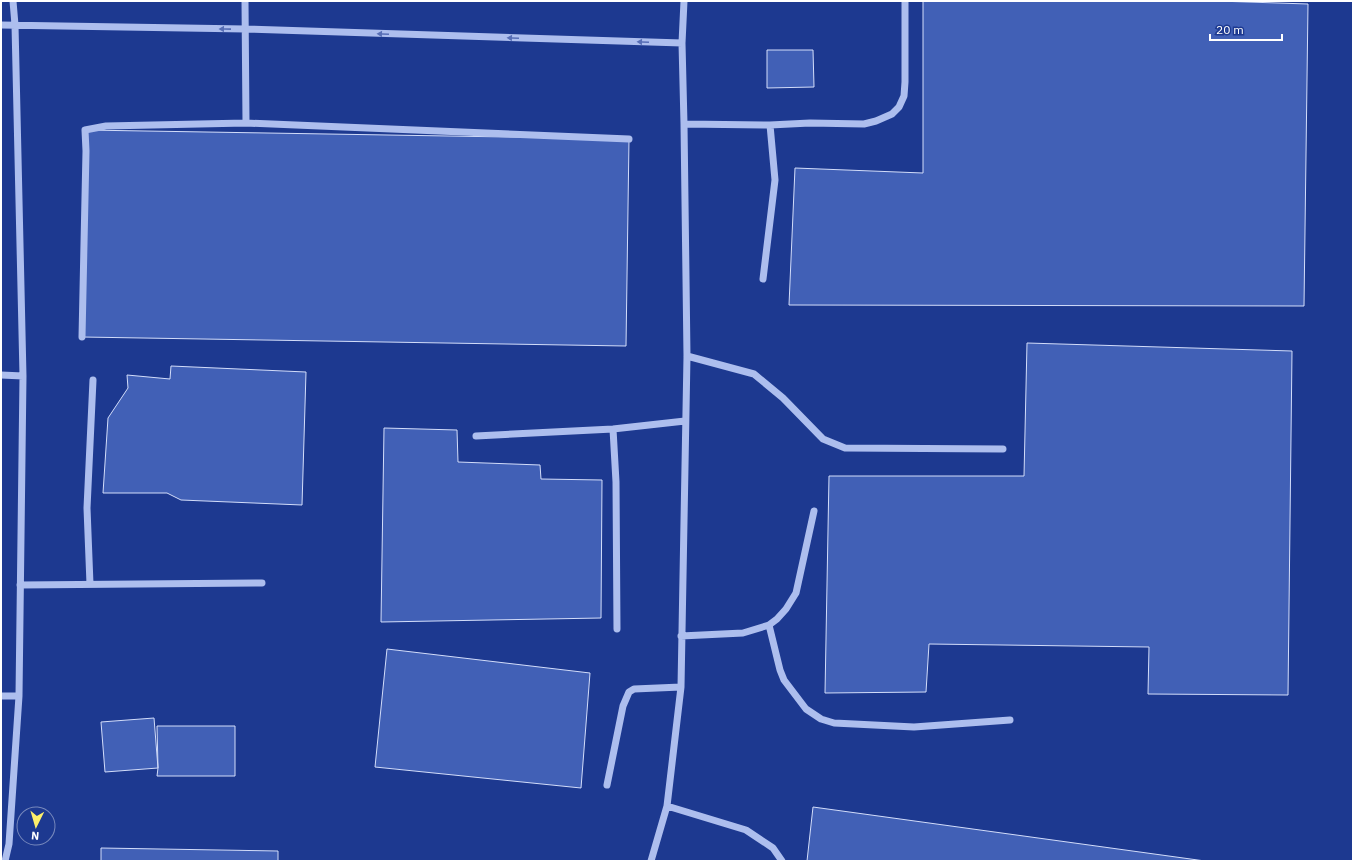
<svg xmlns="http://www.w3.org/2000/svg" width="1354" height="862" font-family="'IBM Plex Sans',sans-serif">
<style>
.building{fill:#4160b6;stroke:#d3ddfa}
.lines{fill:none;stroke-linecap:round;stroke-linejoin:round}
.minor{stroke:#adbeee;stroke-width:7}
.oneway{fill:#576eb6}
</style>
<rect width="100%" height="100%" fill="#1d3990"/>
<path class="building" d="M923,1H1217L1308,4L1304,306L789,305L795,168L923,173Z
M767,50H813L814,87L767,88Z
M85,130L629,139L626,346L82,337Z
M1027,343L1292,351L1288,695L1148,694L1149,647L929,644L926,692L825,693L829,476H1024Z
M171,366L306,372L302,505L181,500L167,493H103L108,418L128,388L127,375L170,379Z
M384,428L457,430L458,462L540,465L541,479L602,480L601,618L381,622Z
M387,649L590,673L581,788L375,767Z
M154,718L158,768L105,772L101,722Z
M157,726H235V776H157L158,768Z
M813,807L1205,861H807Z
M101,848L278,851V861H101Z"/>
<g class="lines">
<path class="minor" d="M1,25L245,29L682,43
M246,123L629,139
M684,124L770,125L810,123L864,124L876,121L892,114L899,107L904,96L905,82V2
M763,279L775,180L770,125
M82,337L86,151L85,130L106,126L246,123L245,1
M687,356L754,374L783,398L823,439L845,448L1003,449
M1,375L23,376
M613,429L616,482L617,629
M476,436L613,429L685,421
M90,584L87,508L93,380
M20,585L262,583
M769,625L780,670L784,680L806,709L821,719L834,723L914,727L1010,720
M681,636L743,633L769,625L777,619L786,609L796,593L814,511
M1,696H19
M607,785L623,706L629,692L634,689L681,687
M667,806L746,830L773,848L782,861
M5,861L9,844L19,696L23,376L15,25L13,1
M651,861L667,806L681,687L687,356L684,124L682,43L684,1"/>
</g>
<defs><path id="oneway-solid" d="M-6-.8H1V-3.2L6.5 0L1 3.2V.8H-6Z"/></defs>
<g class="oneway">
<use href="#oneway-solid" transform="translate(225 29) rotate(-179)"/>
<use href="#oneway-solid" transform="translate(383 34) rotate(-178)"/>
<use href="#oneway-solid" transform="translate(513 38) rotate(-178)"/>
<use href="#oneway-solid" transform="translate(643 42) rotate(-178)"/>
</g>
<rect width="1354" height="862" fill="none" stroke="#ffffff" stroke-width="4"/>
<g transform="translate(36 826) rotate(185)"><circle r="19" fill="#1d3990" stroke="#7788bc"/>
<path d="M0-3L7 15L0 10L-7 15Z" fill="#fdef6b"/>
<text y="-6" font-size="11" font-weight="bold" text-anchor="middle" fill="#ffffff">N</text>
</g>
<path d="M1210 34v6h72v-6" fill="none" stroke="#ffffff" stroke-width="2"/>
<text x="1216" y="34" font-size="12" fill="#ffffff" stroke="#1d3990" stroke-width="3" paint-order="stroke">20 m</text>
</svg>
